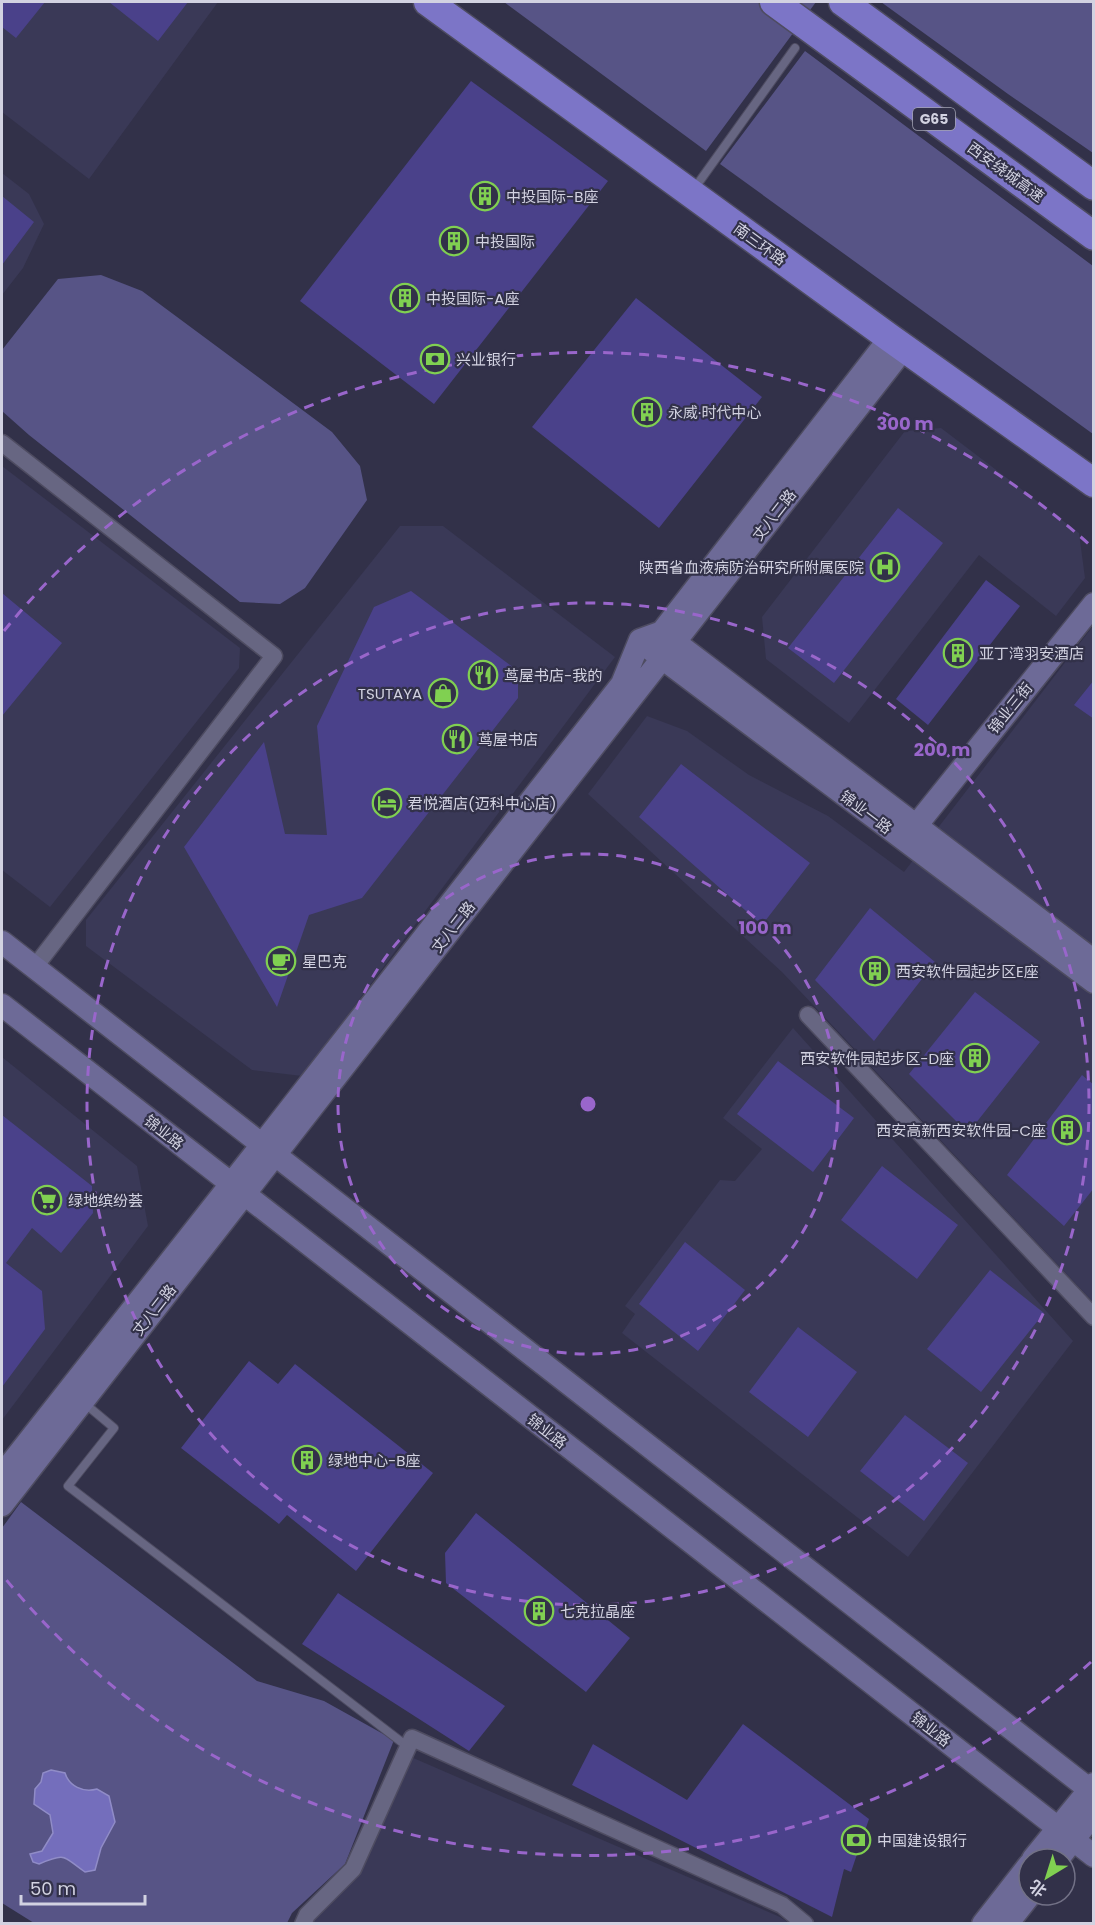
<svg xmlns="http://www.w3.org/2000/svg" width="1095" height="1925" font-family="Poppins,'Noto Sans SC',sans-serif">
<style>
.built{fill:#3a3957}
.green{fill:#575486}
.water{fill:#746ebc;stroke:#908cc7;stroke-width:1.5}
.building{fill:#4a418a}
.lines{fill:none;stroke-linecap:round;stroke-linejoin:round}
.lane-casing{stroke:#4e4c61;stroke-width:10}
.street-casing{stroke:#4e4c61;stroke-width:19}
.secondary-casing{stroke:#4e4c61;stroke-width:25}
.highway-casing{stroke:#4e4c61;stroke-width:31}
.lane{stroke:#676682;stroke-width:8}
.street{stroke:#676682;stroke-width:16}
.secondary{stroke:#6d6a97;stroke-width:22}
.highway{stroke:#7c75c7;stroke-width:28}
.ring{fill:none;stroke:#9966cb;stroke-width:3;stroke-dasharray:10 8}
.labels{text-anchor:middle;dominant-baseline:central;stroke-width:4.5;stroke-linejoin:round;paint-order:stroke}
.shield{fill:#323149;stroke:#a2a2b3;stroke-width:1.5}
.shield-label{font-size:14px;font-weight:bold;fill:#d2d2e1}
.street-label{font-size:15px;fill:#d2d2e1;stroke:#323149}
.poi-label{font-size:15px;fill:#d2d2e1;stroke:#323149;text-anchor:start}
.centre{fill:#9966cb;stroke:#323149;stroke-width:3}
.ring-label{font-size:18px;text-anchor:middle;font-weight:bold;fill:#9966cb;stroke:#323149;stroke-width:4.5;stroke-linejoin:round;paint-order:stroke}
</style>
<rect width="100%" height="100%" fill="#323149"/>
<path class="built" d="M2,2H218L89,179L2,112Z
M2,173L29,194L44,224L23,268L2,295Z
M941,428L1079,533L1085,578L1056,616L979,555L849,723L766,659L762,617L905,431Z
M2,466L240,648L239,668L50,907L2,870Z
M400,526H443L615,657L302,1076L252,1070L86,946V920Z
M1093,626V1302L782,972L588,794L647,716L687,731L749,775L828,816L904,872Z
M793,1028L1073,1341L908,1557L622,1333L635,1314L625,1306L720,1180L735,1181L762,1149L723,1118Z
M2,1057L137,1166L148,1226L2,1420Z
M411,1757L780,1917L789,1923L309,1924L312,1918L357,1878Z"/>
<path class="green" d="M504,2H816L706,151Z
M881,2H1093V153L1008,94Z
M805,51L1093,266V434L720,164Z
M101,275L142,291L332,432L360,466L367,500L305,588L280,604L240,602L29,435L2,411V350L58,279Z
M21,1502L257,1681L324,1701L394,1740L345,1864L292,1913L287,1923H34L2,1903V1528Z"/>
<path class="water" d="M51,1770L65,1773C69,1786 83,1793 97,1789L109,1796L115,1822L101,1848L95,1870L85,1872C63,1857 67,1852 39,1864L33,1862L30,1854L42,1851L53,1833L50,1815L34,1804L35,1789L41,1782L43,1773Z"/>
<path class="building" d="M2,2H45L16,38L2,27Z
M109,2H188L158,41Z
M471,81L608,181L434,404L300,301Z
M2,196L34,222L2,265Z
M636,298L762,397L659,528L532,427Z
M898,508L943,543L834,683L788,648Z
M986,580L1020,606L928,725L896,699Z
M411,591L518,671V698L362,898L309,915L277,1007L184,847L264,742L285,834L327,835L317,726L374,607Z
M2,593L62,643L2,716Z
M1094,680V719L1074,705Z
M681,764L810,863L762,925L639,817Z
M870,908L935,962L874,1041L815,980Z
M975,992L1040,1042L968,1133L909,1074Z
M778,1061L854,1118L813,1172L737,1114Z
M1082,1075L1094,1085V1188L1064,1226L1007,1175Z
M2,1115L92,1186L93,1213L61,1253L32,1228L6,1263L42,1291L45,1329L2,1387Z
M882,1166L958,1225L917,1279L841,1220Z
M685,1242L745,1290L698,1351L639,1304Z
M990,1270L1044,1313L981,1392L927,1349Z
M798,1327L857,1372L808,1437L749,1392Z
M249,1361L278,1384L295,1364L433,1473L356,1571L287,1515L279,1524L181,1448Z
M905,1415L968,1463L924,1521L860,1471Z
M476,1513L630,1638L586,1692L446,1583L445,1553Z
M338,1593L505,1706L469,1751L302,1644Z
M743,1724L869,1819L851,1872L844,1869L832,1917L572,1785L593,1744L687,1800Z"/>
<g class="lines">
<g class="lane-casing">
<path id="lane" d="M694,189L795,48
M83,1402L114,1428L68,1486L408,1747"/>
</g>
<g class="street-casing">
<path id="street" d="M2,443L274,656L34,968
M808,1015L1094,1317
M303,1924L307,1915L353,1869L412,1738L782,1905L805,1924"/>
</g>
<g class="secondary-casing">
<path id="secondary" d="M663,633L1094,961
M650,649L1094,982
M907,837L1094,604
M2,942L1094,1793
M2,1005L1094,1856
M2,1475L261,1146L622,684L640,640L662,632L890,338
M2,1505L904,348
M1033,1859L1094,1784
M1058,1859L1094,1814
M983,1924L1029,1865
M1007,1924L1030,1895"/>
</g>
<g class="highway-casing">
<path id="highway" d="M428,2L890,338L1094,483
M774,2L1094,236
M843,2L1094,186"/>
</g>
<use href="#lane" class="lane"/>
<use href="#street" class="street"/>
<use href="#secondary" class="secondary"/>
<use href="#highway" class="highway"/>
</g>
<g class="ring">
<circle cx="588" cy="1104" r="250"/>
<circle cx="588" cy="1104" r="501"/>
<path d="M1091 1662A751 751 0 0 1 4 1577M4 631A751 751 0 0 1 1091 546"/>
</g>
<defs>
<g id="building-ring" transform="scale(1.5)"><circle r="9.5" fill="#323149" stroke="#80d051" stroke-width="1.5"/><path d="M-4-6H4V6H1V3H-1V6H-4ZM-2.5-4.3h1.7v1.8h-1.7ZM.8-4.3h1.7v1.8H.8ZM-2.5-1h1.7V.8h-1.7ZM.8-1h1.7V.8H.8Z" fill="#80d051"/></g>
<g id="bank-ring" transform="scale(1.5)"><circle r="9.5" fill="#323149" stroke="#80d051" stroke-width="1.5"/><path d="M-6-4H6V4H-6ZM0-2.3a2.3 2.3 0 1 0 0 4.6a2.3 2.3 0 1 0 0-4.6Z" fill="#80d051"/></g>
<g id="hospital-ring" transform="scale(1.5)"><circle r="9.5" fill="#323149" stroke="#80d051" stroke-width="1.5"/><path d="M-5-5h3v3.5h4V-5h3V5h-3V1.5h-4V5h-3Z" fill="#80d051"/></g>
<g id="restaurant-ring" transform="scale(1.5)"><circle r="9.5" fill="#323149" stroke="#80d051" stroke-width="1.5"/><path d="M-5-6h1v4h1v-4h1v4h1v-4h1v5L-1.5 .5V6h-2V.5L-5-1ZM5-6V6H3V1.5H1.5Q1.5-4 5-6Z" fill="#80d051"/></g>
<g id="shop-ring" transform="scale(1.5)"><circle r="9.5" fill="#323149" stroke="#80d051" stroke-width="1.5"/><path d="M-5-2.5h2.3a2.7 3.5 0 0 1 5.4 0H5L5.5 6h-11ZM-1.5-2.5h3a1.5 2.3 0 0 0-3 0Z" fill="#80d051"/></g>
<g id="hotel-ring" transform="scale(1.5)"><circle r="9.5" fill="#323149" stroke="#80d051" stroke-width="1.5"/><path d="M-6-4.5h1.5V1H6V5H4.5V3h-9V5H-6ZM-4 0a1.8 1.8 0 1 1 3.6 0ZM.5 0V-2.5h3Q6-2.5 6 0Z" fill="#80d051"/></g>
<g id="cafe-ring" transform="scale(1.5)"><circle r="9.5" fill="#323149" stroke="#80d051" stroke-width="1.5"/><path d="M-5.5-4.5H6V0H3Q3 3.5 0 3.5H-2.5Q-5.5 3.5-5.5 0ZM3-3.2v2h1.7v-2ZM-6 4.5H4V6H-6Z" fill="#80d051"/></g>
<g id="supermarket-ring" transform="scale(1.5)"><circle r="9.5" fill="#323149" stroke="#80d051" stroke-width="1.5"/><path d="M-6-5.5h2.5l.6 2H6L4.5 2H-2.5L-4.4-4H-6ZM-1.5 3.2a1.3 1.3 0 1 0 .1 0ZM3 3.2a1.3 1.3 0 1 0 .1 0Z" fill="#80d051"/></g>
</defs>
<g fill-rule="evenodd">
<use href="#building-ring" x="485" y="196"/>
<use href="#building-ring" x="454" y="241"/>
<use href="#building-ring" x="405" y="298"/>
<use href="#bank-ring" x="435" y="359"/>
<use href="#building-ring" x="647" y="412"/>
<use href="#hospital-ring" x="885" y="567"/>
<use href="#building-ring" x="958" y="653"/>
<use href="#restaurant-ring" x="483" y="675"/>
<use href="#shop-ring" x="443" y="693"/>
<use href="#restaurant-ring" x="457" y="739"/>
<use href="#hotel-ring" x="387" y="803"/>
<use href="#cafe-ring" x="281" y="961"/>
<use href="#building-ring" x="875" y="971"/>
<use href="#building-ring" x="975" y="1058"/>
<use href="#building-ring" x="1067" y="1130"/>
<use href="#supermarket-ring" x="47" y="1200"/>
<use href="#building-ring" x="307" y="1460"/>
<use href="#building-ring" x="539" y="1611"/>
<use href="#bank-ring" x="856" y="1840"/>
</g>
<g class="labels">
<rect class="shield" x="913" y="108" width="42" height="22" rx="4.5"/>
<g class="shield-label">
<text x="934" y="119">G65</text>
</g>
<g class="street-label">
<text transform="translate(1006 172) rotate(36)">西安绕城高速</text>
<text transform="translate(760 244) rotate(36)">南三环路</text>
<text transform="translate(774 515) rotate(-52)">丈八二路</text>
<text transform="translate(1010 708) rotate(-51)">锦业三街</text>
<text transform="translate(866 812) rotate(37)">锦业一路</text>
<text transform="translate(453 927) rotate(-52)">丈八二路</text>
<text transform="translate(164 1132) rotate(38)">锦业路</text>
<text transform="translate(154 1310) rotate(-52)">丈八二路</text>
<text transform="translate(547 1431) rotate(38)">锦业路</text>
<text transform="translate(931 1729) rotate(38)">锦业路</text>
</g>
<g class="poi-label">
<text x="506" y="196">中投国际-B座</text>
<text x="475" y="241">中投国际</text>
<text x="426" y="298">中投国际-A座</text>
<text x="456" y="359">兴业银行</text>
<text x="668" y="412">永威·时代中心</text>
<text x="864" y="567" text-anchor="end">陕西省血液病防治研究所附属医院</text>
<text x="979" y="653">亚丁湾羽安酒店</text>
<text x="504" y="675">茑屋书店-我的</text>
<text x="422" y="693" text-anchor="end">TSUTAYA</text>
<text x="478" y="739">茑屋书店</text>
<text x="408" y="803">君悦酒店(迈科中心店)</text>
<text x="302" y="961">星巴克</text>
<text x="896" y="971">西安软件园起步区E座</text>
<text x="954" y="1058" text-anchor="end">西安软件园起步区-D座</text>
<text x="1046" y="1130" text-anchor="end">西安高新西安软件园-C座</text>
<text x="68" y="1200">绿地缤纷荟</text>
<text x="328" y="1460">绿地中心-B座</text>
<text x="560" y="1611">七克拉晶座</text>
<text x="877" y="1840">中国建设银行</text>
</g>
</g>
<circle cx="588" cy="1104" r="9" class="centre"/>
<g class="ring-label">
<text x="905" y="430">300 m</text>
<text x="942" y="756">200 m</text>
<text x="765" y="934">100 m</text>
</g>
<rect width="1095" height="1925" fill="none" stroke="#d2d2e1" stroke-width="6"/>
<g transform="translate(1047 1877) rotate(218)"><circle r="28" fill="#323149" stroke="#727186" stroke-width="1.5"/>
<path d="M0-4.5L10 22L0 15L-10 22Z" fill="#80d051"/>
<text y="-9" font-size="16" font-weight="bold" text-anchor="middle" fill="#d2d2e1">北</text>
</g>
<path d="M21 1895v9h124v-9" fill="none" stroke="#d2d2e1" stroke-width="3"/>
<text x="30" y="1895" font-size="18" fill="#d2d2e1" stroke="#323149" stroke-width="4.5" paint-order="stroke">50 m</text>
</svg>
